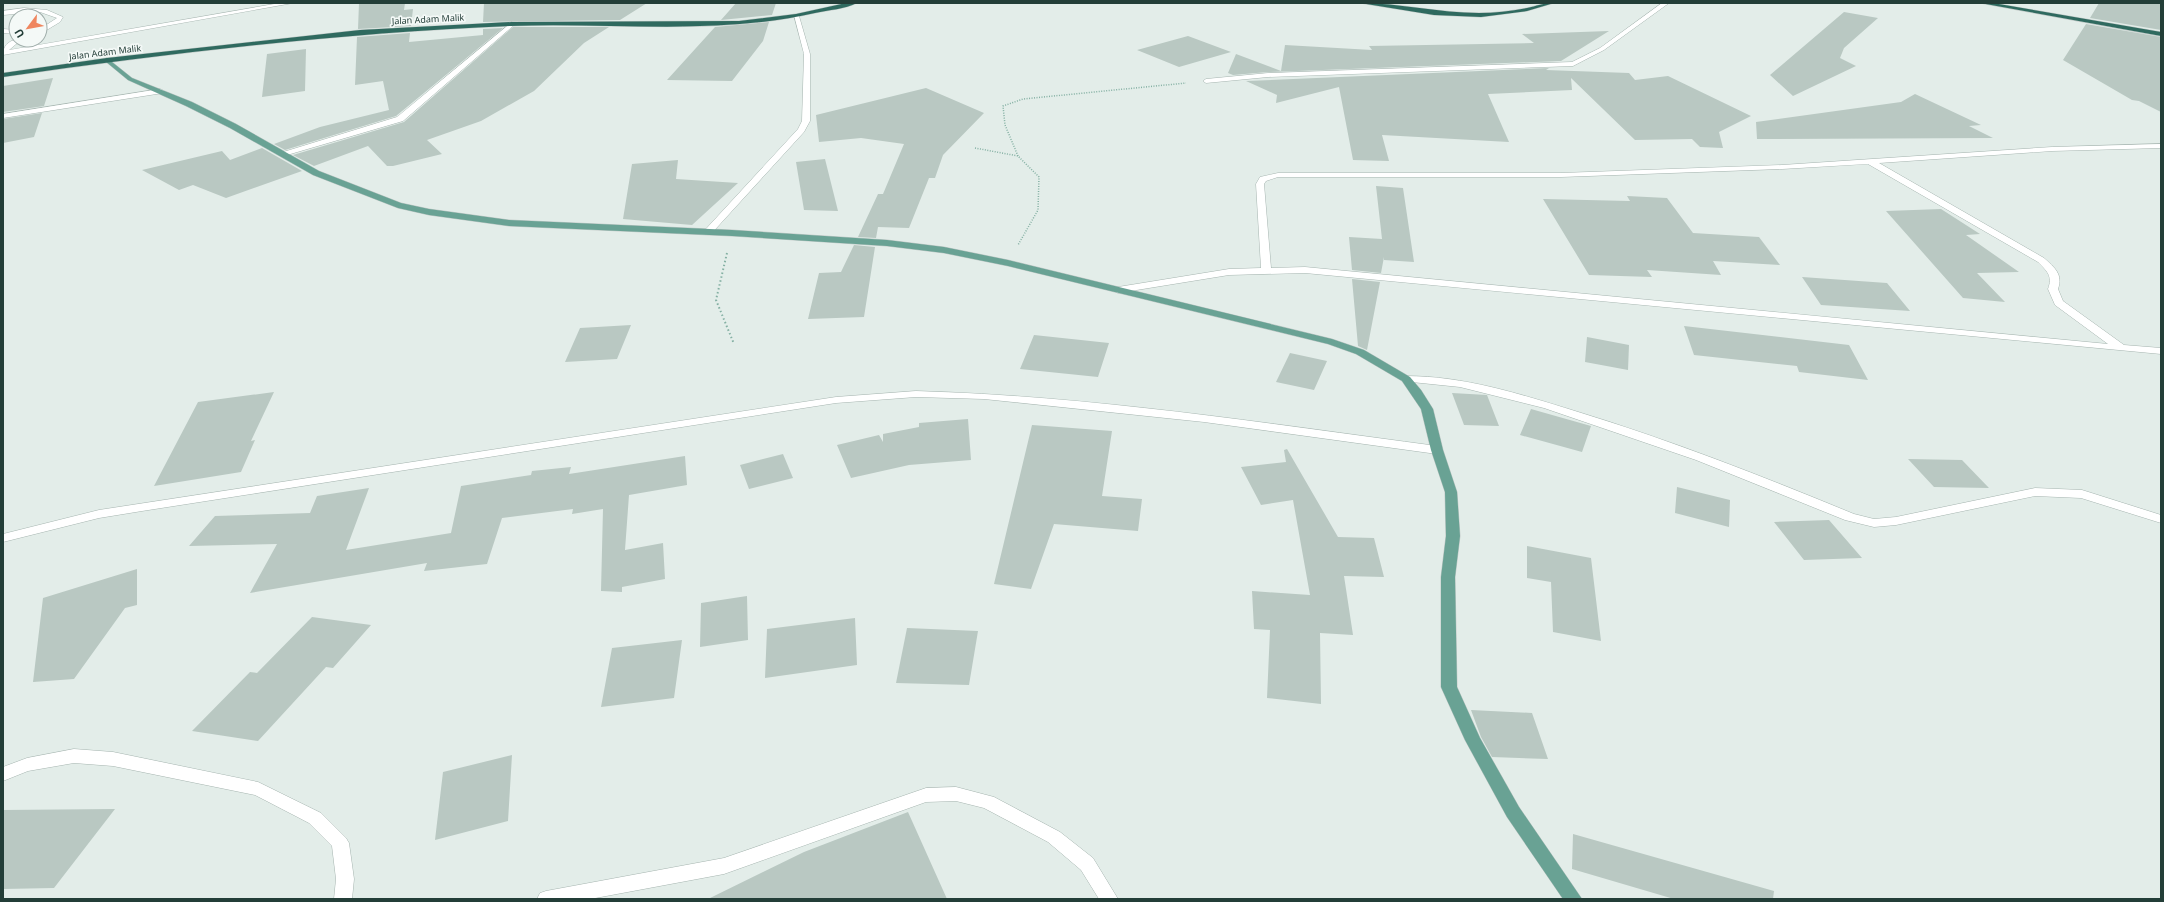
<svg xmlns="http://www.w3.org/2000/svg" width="2164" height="902" font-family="'Noto Sans',sans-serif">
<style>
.building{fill:#b9c8c2}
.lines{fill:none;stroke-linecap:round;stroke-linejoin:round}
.minor-casing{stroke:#a6b5b0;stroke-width:1}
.major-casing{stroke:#c1c9c7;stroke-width:1}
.highway-casing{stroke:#c1c9c7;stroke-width:1}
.path-far1{stroke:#84b0a3;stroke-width:1.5;stroke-dasharray:1 1.5;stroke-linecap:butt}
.path{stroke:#84b0a3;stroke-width:2;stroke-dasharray:1.5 2.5;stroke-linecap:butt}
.minor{fill:#fff;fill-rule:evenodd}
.major{fill:#69a294;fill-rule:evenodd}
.highway{fill:#2f6a5f;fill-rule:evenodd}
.labels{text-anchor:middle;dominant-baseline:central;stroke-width:3.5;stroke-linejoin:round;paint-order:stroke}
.far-street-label{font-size:9px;fill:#233e38;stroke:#f4f9f7}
</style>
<rect width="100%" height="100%" fill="#e3ede9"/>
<path class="building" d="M359,3H405L404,10L413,9L411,26L358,29Z
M484,3H647L620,20L483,22Z
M736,3H776L772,15L721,20Z
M2099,3H2161V30L2090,18Z
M1844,12L1878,18L1844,48L1840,58L1856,66L1793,96L1770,75Z
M769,22L763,41L732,81L667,80L715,27Z
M2086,24L2161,37V112L2139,101L2132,100L2063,60Z
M513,27H609L584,43L534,91L481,121L427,140L442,154L393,166H387L368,146L314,166L293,155L404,122Z
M503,28L396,116L285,150L274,144L320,127L389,110L383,81L355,85L357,37L410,33L409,42L483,35V29Z
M1609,31L1561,61L1268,72L1233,75L1228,73L1236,54L1281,71L1285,45L1372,50L1369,46L1534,43L1522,34Z
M1188,36L1231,52L1179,67L1137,50Z
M306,49L305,91L262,97L267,54Z
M1549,68L1546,70L1629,73L1635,80L1668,76L1751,116L1719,132L1723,148L1700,147L1692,139L1635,140L1571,78L1572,90L1488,94L1509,142L1382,135L1389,161L1353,160L1339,87L1276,103L1277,95L1246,81Z
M53,78L44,106L3,112V86Z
M926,88L984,113L943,155L935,178H929L909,228L878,227L876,238L858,237L878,194H883L904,144L861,138L819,142L816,115Z
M1915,94L1981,125L1969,126L1993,138L1757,139L1756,122L1901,102Z
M42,113L34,137L3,143V119Z
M262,148L302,171L226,198L193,185L179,190L142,170L222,151L230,160Z
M825,159L838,211L804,210L796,162Z
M678,160L676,179L738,183L692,225L623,219L632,164Z
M1376,186L1403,188L1414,262L1384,260V257L1381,273L1352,270L1349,237L1382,239Z
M1627,196L1667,198L1693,233L1759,237L1780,265L1713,261L1721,275L1647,270L1652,277L1589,275L1543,199L1630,201Z
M1941,209L1980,234L1966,235L2019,272L1977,273L2005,302L1963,298L1886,211Z
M854,245L875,247L864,317L808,319L819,273L841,272Z
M1802,277L1887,283L1910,311L1821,305Z
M1352,279L1380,282L1367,350L1358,346Z
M631,325L617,359L565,362L580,328Z
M1684,326L1849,345L1868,380L1799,372L1797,366L1694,355Z
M1034,335L1109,343L1098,377L1020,369Z
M1587,337L1629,345L1628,370L1585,362Z
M1290,353L1327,361L1314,390L1276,382Z
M274,392L251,441L255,440L241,472L154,486L198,402Z
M1452,393L1487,395L1499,426L1464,425Z
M1531,409L1591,426L1582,452L1520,435Z
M968,419L971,460L909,465L851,478L837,445L879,435L883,442V434L919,427V423Z
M1032,425L1112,431L1102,496L1142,499L1138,531L1054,524L1031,589L994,584Z
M1287,449L1338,537L1374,538L1384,577L1344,576L1353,635L1320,633L1321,704L1267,698L1270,630L1254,629L1252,591L1310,595L1293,500L1261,505L1241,467L1286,462L1284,450Z
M783,454L793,478L749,489L740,465Z
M685,456L687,485L629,495L625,550L663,543L665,579L622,587V592L601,591L603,509L572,514L573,509L502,518L487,564L424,571L427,563L250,593L277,544L189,546L215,516L310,513L317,496L369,488L346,550L451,533L461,486L531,475L532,471L571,467L569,474Z
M1908,459L1962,460L1989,488L1934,487Z
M1677,487L1730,500L1729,527L1675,513Z
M1829,520L1862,558L1804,560L1774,522Z
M1527,546L1591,558L1601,641L1553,632L1551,582L1527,578Z
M137,569V605L125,608L74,679L33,682L43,598Z
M747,596L748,640L700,647L701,603Z
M312,617L371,625L333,668L326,667L258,741L192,731L250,672L257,673Z
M855,618L857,665L765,678L767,629Z
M907,628L978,631L969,685L896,683Z
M682,640L674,698L601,707L612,648Z
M1471,710L1532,713L1548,759L1492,757L1481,737Z
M512,755L508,821L435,840L443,772Z
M115,809L54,888L3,889V810Z
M908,812L947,899H708L804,852Z
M1573,834L1774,891L1773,899H1674L1572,869Z"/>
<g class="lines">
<g class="minor-casing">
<path id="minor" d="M280,3H293L3,55C3,46 8,42 16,39L21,40L9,50Z
M1662,3H1669L1604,50L1573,66L1268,77L1206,83L1203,81L1206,79L1268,73L1572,62L1600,48Z
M24,8L47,10L63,17L60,22L40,34V29L57,18L40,12L3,15V11Z
M794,15L799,16L810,54V121L804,132L711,234H705V230L798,129L802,121L804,54Z
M512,22L514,25L403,121L287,155L280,153L397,117Z
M3,29L16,30V34L3,33Z
M160,89L164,91L163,93L3,118V114Z
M2161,144V148L2052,151L1879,163L2044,258C2055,268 2063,274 2058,289L2063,301L2124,345L2161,348V354L1305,273L1229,275L1118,293L1113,290L1118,287L1229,269L1261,268L1256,184L1260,177L1278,173H1561L1782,165L2052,147ZM1868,164L2038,262C2047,271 2053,276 2048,289L2055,305L2108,344L1305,267L1271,268L1264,184L1266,181L1278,177H1561L1782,169Z
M1406,376C1464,376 1520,394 1575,411C1670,440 1762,476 1854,514L1874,519L1896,517L2035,488L2082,490L2161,515V523L2081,498L2035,496L1896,525L1874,527L1845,520L1696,460L1544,408L1460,387L1402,381L1400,379Z
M916,391C1091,396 1264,423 1437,446L1443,450L1437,454L1204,422L984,399L916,397L836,403L142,511L99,518L3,542V534L99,510L836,397Z
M74,749L113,752L258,782L321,813L346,838L349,843L354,879L352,899H334L336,879L332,846L309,823L255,795L113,766L74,763L28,771L3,781V767L27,758Z
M956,787L994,797L1060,832L1093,858L1118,899H1099L1081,870L1048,842L984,808L956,801L926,802L724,874L590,899H537L540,893L546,891L724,858L926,788Z"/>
</g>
<g class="major-casing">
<path id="major" d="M107,58L132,78L192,102L236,124L319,171L401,203L429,209L509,220L732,230L887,240L944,247L1008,260L1332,339L1364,350L1410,377L1421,390L1433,409L1443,450L1457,492L1460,536L1455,577L1457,687L1480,738L1519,807L1582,899H1563L1507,817L1465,740L1441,687V577L1446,536L1445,492L1431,450L1421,409L1402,381L1356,354L1328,344L1008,266L944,253L887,246L732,236L509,226L429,215L398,208L313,175L230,128L186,106L128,80L105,61V59Z"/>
</g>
<g class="highway-casing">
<path id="highway" d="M846,3H857C845,9 829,10 815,13C716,36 611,22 510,26C340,33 171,53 3,77V73L107,58L360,30L512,22L739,21L796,14Z
M1360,3C1400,3 1439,13 1479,13C1495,13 1511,11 1527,8C1536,6 1544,3 1554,3L1527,11L1481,17L1434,15Z
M1980,3H1993L2161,32V36Z"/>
</g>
<path class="path-far1" d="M975,148L1018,156L1039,177L1038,210L1018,245
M1018,156L1005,125L1003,106L1023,99L1186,83"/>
<path class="path" d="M727,253L716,300L734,344"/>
<use href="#minor" class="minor"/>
<use href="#major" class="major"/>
<use href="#highway" class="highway"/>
</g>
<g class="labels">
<g class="far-street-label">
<text transform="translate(428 19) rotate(-3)">Jalan Adam Malik</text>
<text transform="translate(105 52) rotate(-7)">Jalan Adam Malik</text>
</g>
</g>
<rect width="2164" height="902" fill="none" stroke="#233e38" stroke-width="8"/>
<g transform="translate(28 28) rotate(238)"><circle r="19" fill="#f4f9f7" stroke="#a0aeab"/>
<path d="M0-3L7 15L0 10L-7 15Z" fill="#ef865f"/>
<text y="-6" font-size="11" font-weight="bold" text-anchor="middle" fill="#233e38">U</text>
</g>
</svg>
